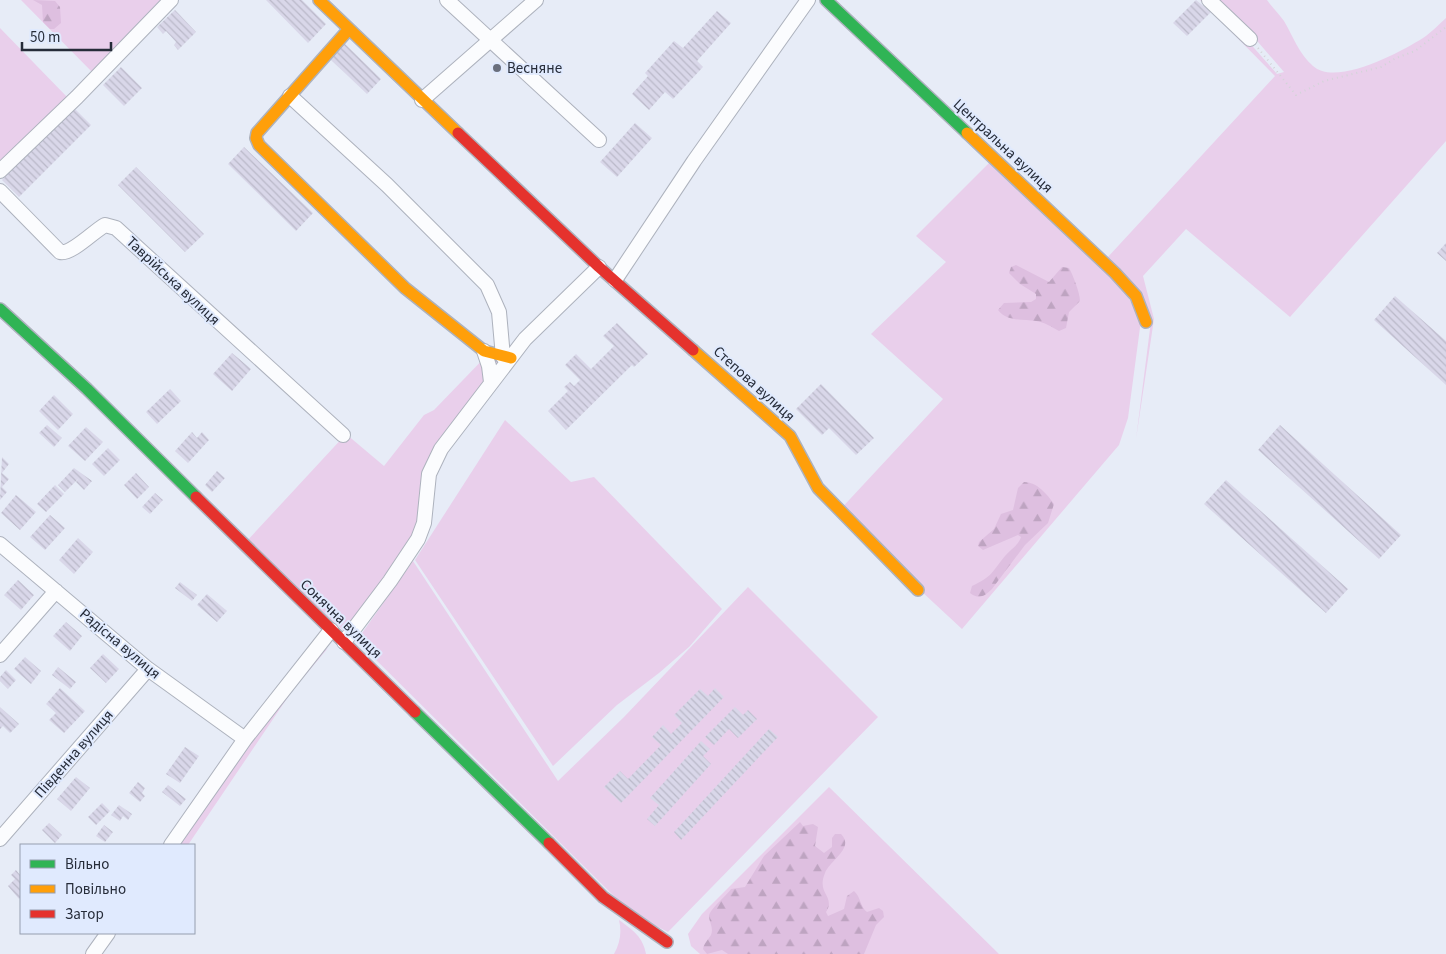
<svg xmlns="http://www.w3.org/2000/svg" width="1446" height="954" font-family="'Source Sans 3',sans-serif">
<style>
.grass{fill:#e9cfeb}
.forest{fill:url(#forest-firs)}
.building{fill:url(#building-back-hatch)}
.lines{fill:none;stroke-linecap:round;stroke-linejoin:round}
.street-casing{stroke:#adb2bd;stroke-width:16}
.fast-casing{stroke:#adb2bd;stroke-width:14}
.slow-casing{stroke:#adb2bd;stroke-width:14}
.jam-casing{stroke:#adb2bd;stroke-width:14}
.path{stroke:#d3d4d8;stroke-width:2;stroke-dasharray:1 4;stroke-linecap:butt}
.street{stroke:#fbfcfe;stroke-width:14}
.fast{stroke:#30b455;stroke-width:11}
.slow{stroke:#ff9f0a;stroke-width:11}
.jam{stroke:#e5322d;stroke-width:11}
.poi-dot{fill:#6a6f7c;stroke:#e0eafe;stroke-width:2}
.labels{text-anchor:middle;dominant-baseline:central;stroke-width:4;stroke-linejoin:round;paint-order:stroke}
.poi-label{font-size:15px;fill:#262c39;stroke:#e0eafe;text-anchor:start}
.street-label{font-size:15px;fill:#262c39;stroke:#e0eafe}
</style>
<defs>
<pattern id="forest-firs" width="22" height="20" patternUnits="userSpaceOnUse" patternTransform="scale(1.25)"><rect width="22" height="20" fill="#debfe0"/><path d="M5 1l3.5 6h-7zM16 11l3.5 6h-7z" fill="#bea4c1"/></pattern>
<pattern id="building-back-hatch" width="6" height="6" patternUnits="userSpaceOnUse" patternTransform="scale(1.25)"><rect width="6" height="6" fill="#d9d7e9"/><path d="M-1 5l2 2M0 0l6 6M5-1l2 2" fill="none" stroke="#bab9c9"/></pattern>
</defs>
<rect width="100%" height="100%" fill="#e7ecf7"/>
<path class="grass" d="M21,0H167L94,74Z
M1200,0H1206L1247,40L1277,74L1284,72L1252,35L1213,0H1267C1272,7 1279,14 1284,21C1293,36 1299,54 1313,66C1336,87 1401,52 1423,38C1431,33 1439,24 1446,18V141L1290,317L1186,229L1143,276L1154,319L1136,439L1151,321L1107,258L1275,76Z
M0,28L69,99L0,169Z
M989,163L1123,288L1141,320L1128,418L1119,445L962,629L837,513L943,399L871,334L946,262L916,236Z
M491,351L504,359L431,463L422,522L346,633L246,542L346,434L384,466L424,415L434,410Z
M505,420L571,482L594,477L722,609L689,647L659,673L617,705L553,766L415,560Z
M413,561L558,781L624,717L748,587L878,717L668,932L632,914L359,643L360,636Z
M328,648L292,691L188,845H174L240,753L317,656Z
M829,787L999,954H700L691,946L688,934L702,914Z
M619,920C633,930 643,937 646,954H614C620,943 622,932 619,920Z"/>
<path class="forest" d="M33,0L55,1L60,7L61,23L54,29H50L43,22L42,5Z
M1016,265L1049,282L1062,267L1069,268C1073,275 1080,293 1080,301L1069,312L1066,328L1059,331C1052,327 1044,322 1036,321C1024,319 1007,322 998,310L1004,303L1031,302L1036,299V294L1020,284L1009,273L1011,267Z
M1024,482C1037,482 1047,494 1054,504L1048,523L1025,545L992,589C985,596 979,600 970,593L972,586C993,576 991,573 1005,556C1010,550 1018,546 1021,537L1018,535L983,550L978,546L979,542L994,529L1001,514L1013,510L1018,488Z
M800,822L803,826L813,824L818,827L815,846L824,853L832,847V838L835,834H841C855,848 830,860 825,873C816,894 836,896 826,912L828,916L844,909L847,896L854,891C861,897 860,907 867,912L879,908L883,911L884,917L876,925L864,954H728L722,950L707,954L703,949C704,943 708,940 711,935C714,928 709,922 709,916C710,909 726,896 731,889L745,887L764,856Z"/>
<path class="building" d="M266,0H302L326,24L308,43Z
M1196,0L1211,12L1187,36L1173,23Z
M175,10L196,32L178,50L174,45L176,42L166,31L163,34L157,27Z
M717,11L731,23L697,61L703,67L673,99L665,92L649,110L632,94L648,76L645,73L674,41L683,48Z
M343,42L381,79L367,94L329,58Z
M121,67L142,88L124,106L103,85Z
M74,108L91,125L19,197L2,180Z
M635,123L652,138L617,177L600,162Z
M244,147L313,213L296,231L228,164Z
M136,167L204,234L185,252L118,185Z
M1446,243V261L1437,253Z
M1395,296L1446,341V385L1374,320Z
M617,323L648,354L634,367L632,365L566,430L548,411L568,391L564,387L570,382L574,386L580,380L565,365L576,354L591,369L614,346L603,336Z
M232,353L251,369L232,391L213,374Z
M821,384L874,438L856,455L829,428L822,435L796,409Z
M170,389L181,401L157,424L146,412Z
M54,395L73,414L58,430L39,411Z
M47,425L62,438L54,447L39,433Z
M1280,425L1401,535L1379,559L1258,450Z
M86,427L103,442L85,461L68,446Z
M192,432L197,438L202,432L209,440L188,463L175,451Z
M108,448L120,460L104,476L92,464Z
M2,457L9,464L2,473L9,479L2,487L7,492L0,500Z
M74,468L92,481L84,490L76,482L79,478L65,492L58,485Z
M217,471L225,478L212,492L205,485Z
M136,473L149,487L137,499L124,485Z
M1226,480L1348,589L1326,613L1204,504Z
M55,485L64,494L46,512L37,504Z
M155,493L163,500L150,514L142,507Z
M16,495L36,512L20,530L1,513Z
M50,515L65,528L45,550L30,537Z
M78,538L93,552L74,574L59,560Z
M18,580L34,595L21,610L4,595Z
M180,582L197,595L192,601L175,588Z
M207,594L227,611L217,622L197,605Z
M66,622L82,636L70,651L53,636Z
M103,654L119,669L106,683L90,668Z
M25,657L41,671L31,684L14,669Z
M58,667L76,682L70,689L52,675Z
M6,670L16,680L8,689L0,681V677Z
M60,688L85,711L64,733L49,720L56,713L46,704Z
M715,688L724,697L621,803L604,787L620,771L628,779L661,745L652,737L663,725L671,734L682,723L674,715L700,689L708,696Z
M0,707L19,724L10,733L3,726L0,729Z
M735,707L743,715L748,710L757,719L738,738L729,729L714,745L705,737Z
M769,729L778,737L681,840L674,832Z
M701,741L710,749L703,756L711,764L655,826L647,819L659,805L650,798Z
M185,747L199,756L180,783L166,774Z
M76,777L90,788L71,811L57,799Z
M138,782L145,788L142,793L145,796L140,802L129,793Z
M168,785L186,799L180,806L162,792Z
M102,803L110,811L96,825L88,817Z
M119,805L132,814L128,820L123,816L120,821L111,815Z
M49,823L62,835L55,843L42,830Z
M104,825L113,832L105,842L96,836Z
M16,870L21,876V897L19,899L8,886L15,879L11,875Z"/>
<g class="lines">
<g class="street-casing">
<path id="street" d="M447,0L599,140
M1209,0L1250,39
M290,96L387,185L487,285L499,312L503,357
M422,100L536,0
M0,171L77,97L171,0
M0,191L60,252C71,255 94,231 105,225L116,228L343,435
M615,280L694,161L808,0
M484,351L489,366L491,382
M0,544L148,669L245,739
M344,642L390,581L418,539L424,523L429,474L441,449L525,339L599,267
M0,655L56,591
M0,839L148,669
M171,845L245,739L331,630
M93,954L108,933"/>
</g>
<g class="fast-casing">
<path id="fast" d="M826,0L967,133
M0,309L87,389L196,497
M415,712L549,843"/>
</g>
<g class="slow-casing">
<path id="slow" d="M319,0L458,133
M349,29L257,133L256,138L259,145L405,288L484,351L511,358
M967,133L1115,273L1136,296L1146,322
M693,350L790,436L818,488L918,590"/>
</g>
<g class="jam-casing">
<path id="jam" d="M458,133L599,267L693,350
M196,497L415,712
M549,843L603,897L667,942"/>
</g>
<path class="path" d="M1258,48L1296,95L1324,81L1381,67L1396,58L1415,51L1446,27"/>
<use href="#street" class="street"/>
<use href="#fast" class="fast"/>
<use href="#slow" class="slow"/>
<use href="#jam" class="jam"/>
</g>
<circle class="poi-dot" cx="497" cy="68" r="5"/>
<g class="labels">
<g class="poi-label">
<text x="507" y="68">Весняне</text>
</g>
<g class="street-label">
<text transform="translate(1003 146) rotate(43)">Центральна вулиця</text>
<text transform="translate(173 281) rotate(43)">Таврійська вулиця</text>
<text transform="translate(754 384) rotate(42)">Степова вулиця</text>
<text transform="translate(341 619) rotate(44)">Сонячна вулиця</text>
<text transform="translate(120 644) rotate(40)">Радісна вулиця</text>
<text transform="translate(74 754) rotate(-49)">Південна вулиця</text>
</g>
</g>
<rect x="20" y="844" width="175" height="90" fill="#e0eafe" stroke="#969eaf"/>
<rect x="30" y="860" width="25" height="8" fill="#30b455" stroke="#969eaf"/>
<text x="65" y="869" font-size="15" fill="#262c39">Вільно</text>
<rect x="30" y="885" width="25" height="8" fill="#ff9f0a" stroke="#969eaf"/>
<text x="65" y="894" font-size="15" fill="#262c39">Повільно</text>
<rect x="30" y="910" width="25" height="8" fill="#e5322d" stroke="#969eaf"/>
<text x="65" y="919" font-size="15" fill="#262c39">Затор</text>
<path d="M22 42v8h89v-8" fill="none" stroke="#262c39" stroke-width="2.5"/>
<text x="30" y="42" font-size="15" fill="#262c39" stroke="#e0eafe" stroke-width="4" paint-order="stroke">50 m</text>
</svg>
